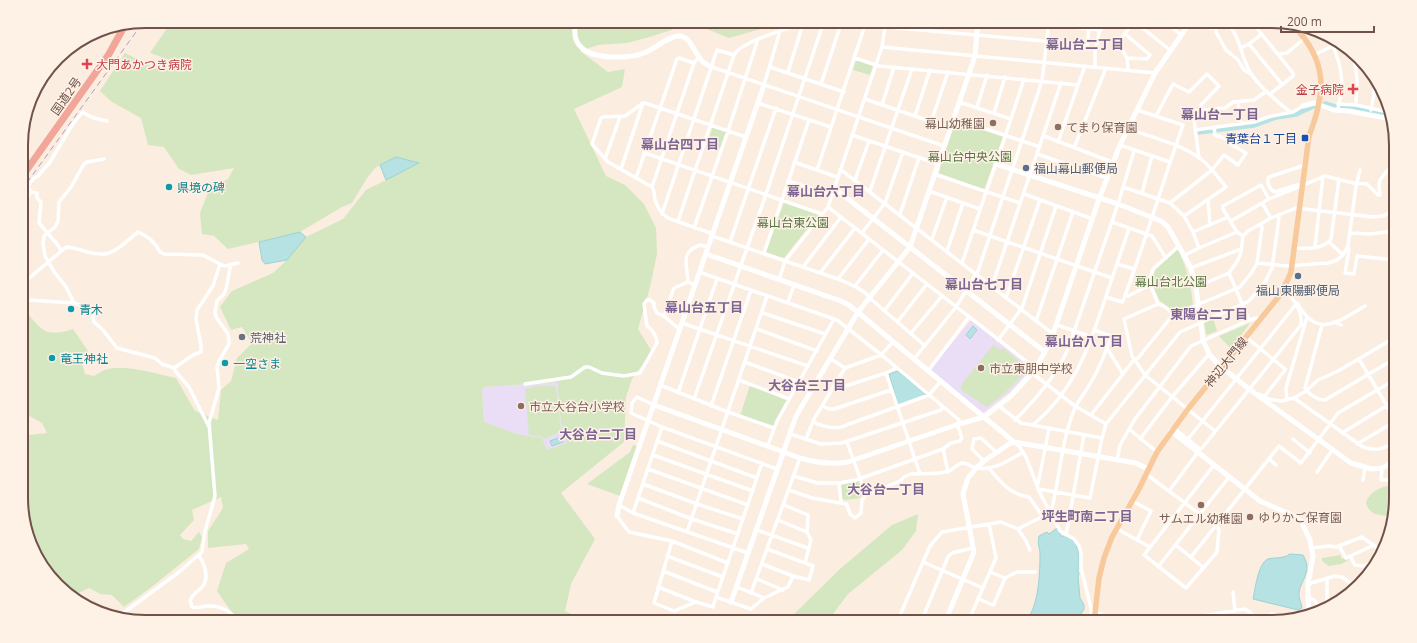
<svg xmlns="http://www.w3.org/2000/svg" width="1417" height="643" font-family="'Open Sans','Noto Sans JP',sans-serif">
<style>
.education{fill:#eaddf6}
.green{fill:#d5e7c0;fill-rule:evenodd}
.water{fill:#b6e2e3;stroke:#9dd2d4}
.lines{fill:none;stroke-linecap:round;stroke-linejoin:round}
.river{stroke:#b6e2e3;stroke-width:5.5}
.street{stroke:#fff;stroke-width:3.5}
.secondary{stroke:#fff;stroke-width:5}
.primary{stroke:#f7c99b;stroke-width:5.5}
.highway{stroke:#f2a599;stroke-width:7}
.rail{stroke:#aea0c2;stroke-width:1;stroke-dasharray:6 4;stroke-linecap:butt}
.health-dot{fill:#e0444e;stroke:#fef1e6;stroke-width:1.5}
.education-dot{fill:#8d6e63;stroke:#fef1e6;stroke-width:1.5}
.transit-dot{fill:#1a4fb4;stroke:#fef1e6;stroke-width:1.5}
.service-dot{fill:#5c6f8a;stroke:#fef1e6;stroke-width:1.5}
.culture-dot{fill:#0f9aa8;stroke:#fef1e6;stroke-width:1.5}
.worship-dot{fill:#6b7280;stroke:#fef1e6;stroke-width:1.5}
.labels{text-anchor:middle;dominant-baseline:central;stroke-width:3;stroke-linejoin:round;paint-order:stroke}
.health-label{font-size:12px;fill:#be3a42;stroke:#fef1e6;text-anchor:start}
.street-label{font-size:12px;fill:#705249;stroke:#fef1e6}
.education-label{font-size:12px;fill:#785e54;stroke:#fef1e6;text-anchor:start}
.transit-label{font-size:12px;fill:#164399;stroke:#fef1e6;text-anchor:end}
.park-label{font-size:12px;fill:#577542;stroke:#fef1e6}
.service-label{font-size:12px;fill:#4e5e75;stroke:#fef1e6;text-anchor:start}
.culture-label{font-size:12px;fill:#0d838f;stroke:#fef1e6;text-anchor:start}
.worship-label{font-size:12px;fill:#5b616d;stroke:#fef1e6;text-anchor:start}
.neighbourhood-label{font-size:13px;font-weight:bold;fill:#7d6593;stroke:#fef1e6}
.rim{fill:none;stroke:#705249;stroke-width:2}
</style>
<rect width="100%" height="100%" fill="#fbede0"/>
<path class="education" d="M970,321H972L1029,367V371L1011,391L983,413L932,371L931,369Z
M557,382L561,424L568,443L547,451L542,438L517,434L484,422L482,390L485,387Z"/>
<path class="green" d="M172,21H788L729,38L692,23L653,36L627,43L598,45L580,51L608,72L625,69L622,87L574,109L606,176L625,185L644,204L656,228L657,254L650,287L638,329L652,352L632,379L626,397L624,442L561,493L595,539L571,584L565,611L588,622H236L237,620L217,591L226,563L249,549L246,544L208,548V531L223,508L221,497L192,510L194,520L180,535L183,539L191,541L199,532L202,537L199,549L149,589L124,607L112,595L100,594L89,588L75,595L47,573L22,514V438L29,435L47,433L42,423L22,412V307C41,328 43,339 73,329L88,351L81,360L85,374L94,376C98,374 101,371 105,370C122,363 158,374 176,378L195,411L218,420L221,390L231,381L237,358L252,343L242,327L231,330L220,307L232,291L273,273L287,260L306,237L343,219L366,190L418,164L396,157L375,168L367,178L352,203L342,207L300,232L228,249L214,236L202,234L200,213L210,187L228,179L234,168L191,175L179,169L164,147L148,145L141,118L112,102L100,91L125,53L163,72L178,63L150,53ZM557,382L561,424L567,443L547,450L542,438L517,434L484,422L482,390L485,387Z
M856,60L873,66L870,75L853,70Z
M956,121L1003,137L984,190L939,173L942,160Z
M713,126L728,131L722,149L707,144Z
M784,202L818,215L784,258L766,252Z
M1178,249C1187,269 1191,284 1193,305L1175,313L1159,300L1151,281L1156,269Z
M1213,318L1217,331L1207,335L1206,334L1204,322Z
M1250,323L1231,349L1219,336Z
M993,345L1000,350L1003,348L1027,368V370L1005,393L987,407L961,390V385Z
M750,385L788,399L774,428L740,416Z
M535,386H555L556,389L561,432L544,439L543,437L529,435L525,389Z
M633,445L637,446L620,496L587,484L630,452Z
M859,481L863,493L860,498L846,500L842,499L841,485Z
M1396,485V498L1392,516C1380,515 1369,516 1366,502C1371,490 1384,485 1396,485Z
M918,514L916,531L902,550L848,594L827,622H786L840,569L892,525Z
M1341,555V558L1349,560L1341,564L1329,566L1322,561V558Z
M615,619L655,620L657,622H602Z"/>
<path class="water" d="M396,157L419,163L386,180L380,165Z
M300,232L306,237L287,260L265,264L262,260L259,242Z
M973,326L977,330L970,339L966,335Z
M898,371L927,395L898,405L889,374Z
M561,437L563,442L552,446L550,441Z
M1057,528L1061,536C1080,536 1079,555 1079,569L1077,570L1079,573L1078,577L1080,598L1084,605V609L1076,622H1019C1022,621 1025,620 1027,618C1039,607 1040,570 1040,554C1040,547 1037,545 1039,536L1047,532L1049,534Z
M1290,554L1303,555C1314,573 1298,582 1299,596C1299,600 1302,604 1302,608L1298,610L1253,599C1255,590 1258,563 1268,559C1276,557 1283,559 1290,554Z"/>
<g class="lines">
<path class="river" d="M1325,104L1335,107H1346L1389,116
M1198,132L1254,125L1276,117L1296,114L1313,106"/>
<path class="street" d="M853,21L865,25L1087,45L1089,28
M1011,21L1101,30
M1170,21L1168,24L1181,35
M1204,21L1208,28H1216
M1218,21L1216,32L1226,50L1238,60L1244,70L1251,74
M1226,21C1241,37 1240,55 1250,72C1259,87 1277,101 1290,112
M1251,21L1293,73V76L1270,94
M355,22C363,27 367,25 375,21
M1125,34L1150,55L1147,59L1127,58L1128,70
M1329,38C1338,55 1344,76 1341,95C1340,100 1338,105 1338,111
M1249,44L1282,84
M882,47L1155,73
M1241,48L1249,44L1262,34
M1278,54L1287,53L1305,38
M1314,55L1337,44
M1354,57L1357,79L1356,105
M855,58L879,66L1078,85L1085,66
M1127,58L1121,48L1120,40L1133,23L1140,26L1170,50
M712,67L944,146
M770,67L844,92
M1095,67V51L1102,21
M788,72L803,24
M821,84L842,21
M764,85L780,31
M865,99L950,128
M959,102L1011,119L962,263
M1238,102L1241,124
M758,103L831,127
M1338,104L1356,105L1388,112
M882,105L894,67
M977,107L987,75
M1371,110L1374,94V79
M994,113L1005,77
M915,116L930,70
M1156,116L1173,84L1189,92L1207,74L1219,86L1201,105V110
M954,118L1040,147
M1011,119L1024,79
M931,122L948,72
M1128,129C1152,137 1180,144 1201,159C1211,167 1218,177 1226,187L1184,216
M1195,130L1254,122L1272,116L1293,112L1303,106
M852,135L938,164
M1044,136L1112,162
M1058,142L1078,85
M1120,145L1170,162
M1074,148L1106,68
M645,153L822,214
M1037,154L1107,178
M1199,158L1193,111L1225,108L1233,102L1254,100L1267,91
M605,159L620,117
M794,162L837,177
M621,169L643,103
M840,169L1053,334
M817,170L865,25
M1360,170L1356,186L1348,246L1349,250L1345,273L1354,274L1357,256L1395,260
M934,174L1020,203
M636,178L677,59L679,58L694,63L698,58
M855,180L869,141
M788,181L831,195
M1302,186L1297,185L1275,192C1269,189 1266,182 1269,177L1305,165
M652,187L694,63
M1123,187L1170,203L1184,216L1193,232L1199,248L1185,255
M870,191L912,69
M929,191L980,209
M31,192L37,193V198L41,202L39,223L57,244L61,250
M1142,193L1152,156
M1024,194L1093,219
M1208,199L1210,225
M1170,203L1212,170L1224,155L1238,165L1246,153L1232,145L1229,140L1215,135L1214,127
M1262,203L1271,218
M828,207L1035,368
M21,209L31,192L28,186L33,179L38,176L50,162L72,125L82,113L83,112C90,118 98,119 107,121
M662,214L717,50L734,55C741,42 790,27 805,24C811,23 818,23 824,21
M900,214L919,158
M678,221L734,55
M1231,221L1269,199L1325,176L1353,183L1367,184L1378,195H1380L1379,185L1380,180L1395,161
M1112,222L1152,236L1166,258
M694,228L728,131L757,42V40
M973,230L1112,278
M1193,232L1228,217
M862,233L885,203L903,152
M1350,233L1370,234L1395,231
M713,234L668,218C661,214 658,207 655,200C654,195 655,191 652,187L608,162L592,144L601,118L603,117L625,116L643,103H645L746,137
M712,236L838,279C850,284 864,289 872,300L924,345
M1243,236L1237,232L1223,209V206L1261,185L1269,199
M932,239L947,197
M730,242L776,108
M1329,242L1343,255
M1315,247L1323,176
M1199,248L1237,232
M1295,248C1306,249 1324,249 1331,239L1339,179
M947,251L963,203
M764,253L809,120
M1257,263L1287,266L1328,263L1337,260L1343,255L1348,246
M1117,264L1134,269
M803,267L841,217
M1191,268L1241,249
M699,272L837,320L884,357L959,420L958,427L962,438L960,441L951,443L943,449L856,480L839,483H818L793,476
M820,273L855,228
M1229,273L1249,320
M1395,278L1391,281C1389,295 1389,306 1395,319
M838,279L869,239
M779,280L785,261L828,207L882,47L885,27
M688,282C687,264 680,252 700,245L708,247
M22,284L65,248L68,247C81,249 98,257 109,253C120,249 129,239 138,232C149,237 155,242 160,252L164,254L203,255L220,264L225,266L238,263
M855,286L883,250
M992,286L1061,83
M1196,287L1229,273L1238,260L1241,252L1243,236L1248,231L1271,218L1296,208L1373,217L1382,216L1395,211
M1125,295L1128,296L1150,285
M1106,297L1122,302L1123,301C1145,243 1162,184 1183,125L1137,110
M22,298L28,300L74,303L88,308L92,312L94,322L103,330L117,348L155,358L162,364L174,368
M1006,298L1040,200
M788,302L794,285
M74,303L66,287L55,273L45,256L43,243L44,236L55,227L58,221L59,202L71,187L84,164L87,162L104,159
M1158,304L1124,319L1132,356L1145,375L1215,431
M885,310L913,273
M763,313L825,334
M1173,315C1171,311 1164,305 1158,304L1149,281L1153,269L1179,246
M664,316L674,288L688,282L695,285
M898,321L927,284
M1036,321L1073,212
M1334,322L1341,325
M682,323L808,366
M1057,325L1092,337
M1322,325L1305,388C1308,394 1318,400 1325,400L1396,358
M757,329L817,351
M911,333L942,296
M1246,337L1285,369V370L1264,397
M998,340L1022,308L1056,206
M1107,348L1123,374
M831,359L845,368
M914,359L956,307L978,271L1042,81L1049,21
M1359,359L1396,421
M745,362L799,382L812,390
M174,368L193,355L201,352V345L196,319L197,310L213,286L220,264
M174,368L176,372L189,387L209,427
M928,371L969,317
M886,373L920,474
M1032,373L1075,406L1106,424
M739,380L789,399
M525,384L571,377L585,367H589L602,373L624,376L640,373L657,343C657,337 652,329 647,326L644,304L647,300H650L654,303V307L657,313L664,316L679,329
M660,385L728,412L774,428
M833,389H836L886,373L896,368
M678,393L717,279
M1259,394L1269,399L1281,401L1294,398L1306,391L1318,380L1338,371L1396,337
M1294,398L1363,447C1376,452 1385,448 1396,442
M694,399L766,194L824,21
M1287,400L1286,388L1307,317
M654,405L637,397L632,403L631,413L662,427L777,469
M711,406L751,290
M822,406L829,409H834L891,390
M999,406L1021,423L1102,438
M1091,415L1133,361L1138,358L1168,321L1173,315L1240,287L1252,272L1257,263L1262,228L1261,224
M1015,420C1037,398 1055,377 1068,349L1118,204L1134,151
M813,422C823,426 830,429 841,427L929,395L940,382
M1033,425C1073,391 1087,353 1103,305C1112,279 1120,254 1129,229
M1174,428L1200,449L1202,448L1301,325C1303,310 1292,298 1284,288
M1129,429L1157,452
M1342,433L1396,400
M790,434L821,444L842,443L941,410L943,407
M806,439L814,419L845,368L881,355L893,342
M1140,439L1172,397L1209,354
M1188,439L1297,303C1301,309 1305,316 1311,320C1327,333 1350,314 1365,306
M1293,439L1310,453
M657,441L757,478
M847,442L866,495
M1014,443L1019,446L1026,457L1040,493L1060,531L1074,539L1079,546L1081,553V568L1091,608L1092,622
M1357,444L1396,421
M768,445L777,421L834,319
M943,449L948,472
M653,455L753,491
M1269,459L1276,465
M1117,460L1120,445L1135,419L1191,346L1249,320L1257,318L1260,319
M984,461L972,449L974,439L981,438L996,452
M989,468C1000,482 1011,495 1029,497L1043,517
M1382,468L1381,480H1396
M648,469L748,505
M1317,472L1333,449
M1146,474C1169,491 1192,508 1216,526L1219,529L1217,552L1186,588L1144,555L1214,465
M1363,480L1365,468
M839,483L841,503
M643,484L697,504L743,519
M1037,486L1038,484L1049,429
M1038,489L1090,498L1102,438L1106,424L1180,332L1249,301L1264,284L1272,268L1279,218L1278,215
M789,490L812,498L846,504L847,505L850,514L855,518L861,513L862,500L866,495L900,481L904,477L911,474C923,473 937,475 949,471C954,469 957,464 962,463C967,462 969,466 973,467C991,473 1008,461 1023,452
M1169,491L1198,452
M638,498L692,519L738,534
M1132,501L1151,511L1137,540
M619,505L633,513L748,553
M633,513L662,427
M617,516L629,532L672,541L728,563
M778,520L807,532
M1018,529L1051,512C1060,478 1061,441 1075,408C1078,401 1084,394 1088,387C1098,372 1105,354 1111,337L1110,336L1094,330
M1117,529L1150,547
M757,530L808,548
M687,532L767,296
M1066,535L1084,435
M672,541L654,603L674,611L696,602L713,607L716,597L751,609L764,598L788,587L793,576L809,580L813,566L805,563L811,540L807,532L808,515L784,505
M1176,545L1204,568
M1339,546L1346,558L1374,545
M1312,548L1330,546L1336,547L1362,537L1383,552
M767,549L805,563
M199,556C205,564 210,580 201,588C197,592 193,594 190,600L192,607C198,609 202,606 208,606C219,605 233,611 237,622
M667,556L723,577
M1350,556L1355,565L1363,566L1378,560
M1191,557L1279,446L1301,463L1338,413L1396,379
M923,562L983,588
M762,564L793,576
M1158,567L1229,477
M663,571L717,592
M990,572L1005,578L1017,572H1035
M1327,578V600L1331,604
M757,579L783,590
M1308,584L1335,576L1342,577L1356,587
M658,587L696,602
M737,587L764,598
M1233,592L1235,611
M751,593L800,458
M716,597L762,463
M1308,597L1315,601L1320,608
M979,599L993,605L994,604L1005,578
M1334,603L1352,584
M1096,612L1117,622
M900,616L912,622
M118,617L179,572L202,552L205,531L215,496L209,423L219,388L217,367L219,361L229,344V340L228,334L216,317L215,312L217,301L224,294L226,289L231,264
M184,622C191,618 217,615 226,617C229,617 231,619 233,622
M897,622L930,546L942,532L1001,522L1018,529L1026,541L1030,550
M921,622L948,557L952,553L973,548
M968,622L996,558L989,524
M1196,622L1202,616L1245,609L1251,613L1254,622
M1267,622V617L1271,614L1287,616L1288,619"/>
<path class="secondary" d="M576,21C574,30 573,40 581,47C593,60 631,59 646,52C655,48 671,35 680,36C695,38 693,61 712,67
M1303,106L1314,103L1334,110L1349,111L1391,119
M996,164L1118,204L1161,221L1168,227L1191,268L1196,287L1203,340L1209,354L1219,365L1249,389L1351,463L1372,469L1382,468L1396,461
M834,188L1045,352
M706,254L841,301L849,305L1014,442L1136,463L1148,469
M654,405L800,458C817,463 831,465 848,462L959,424L984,417L1011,396L1032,373L1045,352L1053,334L1099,199L1120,145L1155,73L1191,21
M1171,431L1260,501L1292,515L1301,521L1310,540L1313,556L1308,584V597L1309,612
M617,516L619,505L764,85
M731,602L796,416L858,312L910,247L975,56L978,21
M945,622L974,552L963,494L968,478L976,468L984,461L1009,444L1014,442"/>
<path class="primary" d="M1094,622L1099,578L1104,558L1112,537L1139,489L1157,452L1188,409L1280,295L1288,279L1291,272L1309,136C1326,92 1328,61 1293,25"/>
<path class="highway" d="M21,178L109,54L125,25"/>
<path class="rail" d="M21,191L144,21"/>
</g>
<g class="health-dot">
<path d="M85 58h4v4h4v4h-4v4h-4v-4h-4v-4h4z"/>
<path d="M1351 83h4v4h4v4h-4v4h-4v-4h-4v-4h4z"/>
</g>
<g class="education-dot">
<circle cx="993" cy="123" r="4"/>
<circle cx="1058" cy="127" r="4"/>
<circle cx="981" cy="368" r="4"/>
<circle cx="521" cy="406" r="4"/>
<circle cx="1201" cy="505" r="4"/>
<circle cx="1250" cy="517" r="4"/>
</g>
<rect class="transit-dot" x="1301" y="134" width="8" height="8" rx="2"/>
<g class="service-dot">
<circle cx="1026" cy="168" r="4"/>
<circle cx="1298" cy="276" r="4"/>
</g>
<g class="culture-dot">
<circle cx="169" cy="187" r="4"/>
<circle cx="71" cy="309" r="4"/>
<circle cx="52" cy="358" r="4"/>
<circle cx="225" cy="363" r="4"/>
</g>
<circle class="worship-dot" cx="242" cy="337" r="4"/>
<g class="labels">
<g class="health-label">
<text x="96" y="64">大門あかつき病院</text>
<text x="1344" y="89" text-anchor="end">金子病院</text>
</g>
<g class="street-label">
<text transform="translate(66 96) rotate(-55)">国道2号</text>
<text transform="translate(1226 362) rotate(-51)">神辺大門線</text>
</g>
<g class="education-label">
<text x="985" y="123" text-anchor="end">幕山幼稚園</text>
<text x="1066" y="127">てまり保育園</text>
<text x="989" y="368">市立東朋中学校</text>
<text x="529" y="406">市立大谷台小学校</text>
<text x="1258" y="517">ゆりかご保育園</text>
<text x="1201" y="518" text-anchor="middle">サムエル幼稚園</text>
</g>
<g class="transit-label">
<text x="1297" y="138">青葉台１丁目</text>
</g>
<g class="park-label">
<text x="970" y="156">幕山台中央公園</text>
<text x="793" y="222">幕山台東公園</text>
<text x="1171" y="281">幕山台北公園</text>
</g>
<g class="service-label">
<text x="1034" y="168">福山幕山郵便局</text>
<text x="1298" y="290" text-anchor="middle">福山東陽郵便局</text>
</g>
<g class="culture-label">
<text x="177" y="187">県境の碑</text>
<text x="79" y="309">青木</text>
<text x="60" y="358">竜王神社</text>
<text x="233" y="363">一空さま</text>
</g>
<g class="worship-label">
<text x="250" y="337">荒神社</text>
</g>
<g class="neighbourhood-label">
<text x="1085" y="44">幕山台二丁目</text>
<text x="1220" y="114">幕山台一丁目</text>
<text x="680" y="144">幕山台四丁目</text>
<text x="826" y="191">幕山台六丁目</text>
<text x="984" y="284">幕山台七丁目</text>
<text x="704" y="307">幕山台五丁目</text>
<text x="1209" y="314">東陽台二丁目</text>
<text x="1084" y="341">幕山台八丁目</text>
<text x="807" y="385">大谷台三丁目</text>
<text x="598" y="434">大谷台二丁目</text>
<text x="886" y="489">大谷台一丁目</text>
<text x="1087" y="516">坪生町南二丁目</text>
</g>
</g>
<path d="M0 0H1417V643H0ZM145 28H1272A117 117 0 0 1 1389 145V498A117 117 0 0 1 1272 615H145A117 117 0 0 1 28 498V145A117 117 0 0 1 145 28Z" fill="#fef1e6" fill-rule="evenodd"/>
<path class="rim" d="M145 28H1272A117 117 0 0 1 1389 145V498A117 117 0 0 1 1272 615H145A117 117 0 0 1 28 498V145A117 117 0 0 1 145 28Z"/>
<path d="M1281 26v6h93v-6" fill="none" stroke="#705249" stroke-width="2"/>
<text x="1287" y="26" font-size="12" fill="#705249" stroke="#fef1e6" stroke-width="3" paint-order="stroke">200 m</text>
</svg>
